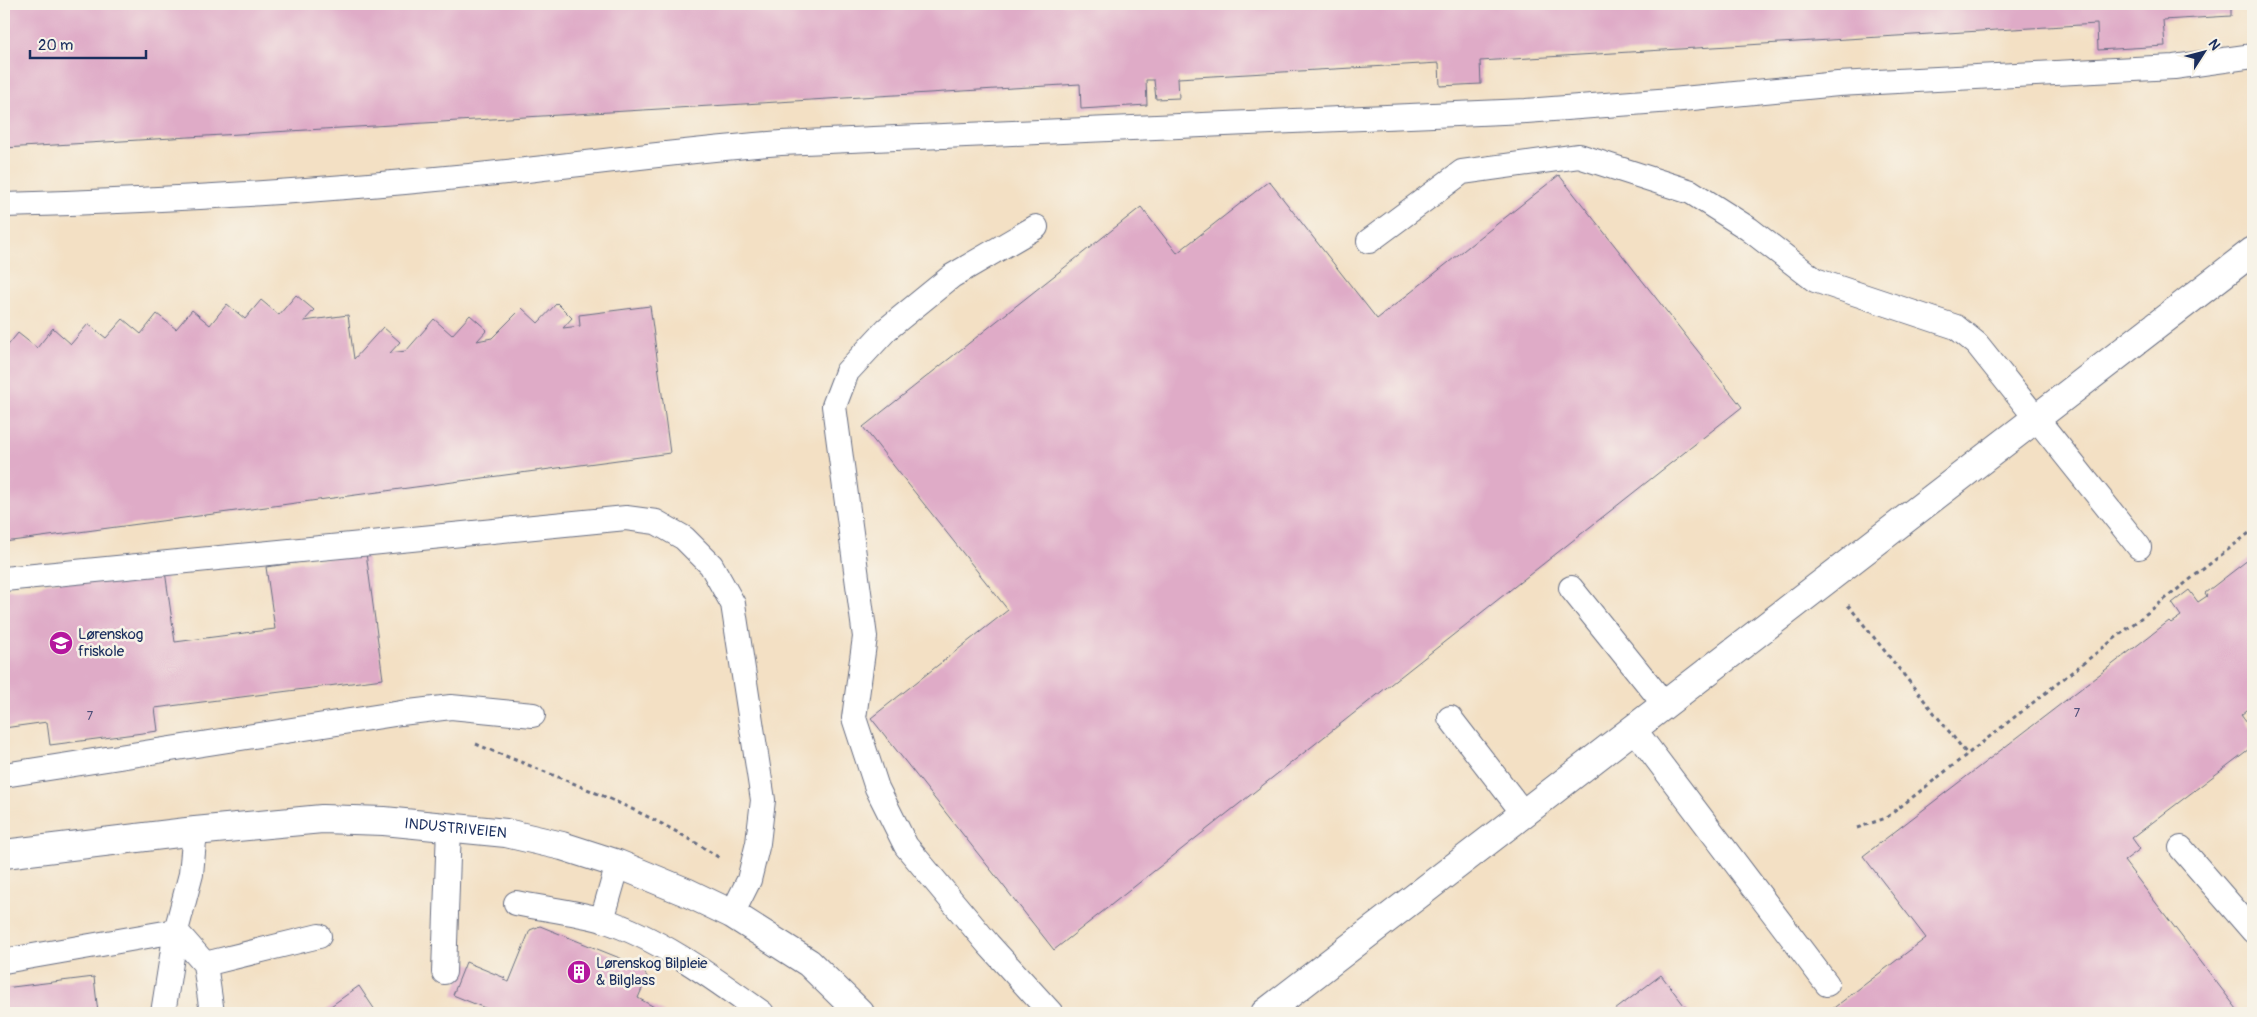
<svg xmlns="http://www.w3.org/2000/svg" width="2257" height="1017" font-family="Pangolin,sans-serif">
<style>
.building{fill:#dfabc7}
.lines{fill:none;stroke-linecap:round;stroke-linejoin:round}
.service-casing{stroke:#676d82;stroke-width:26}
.minor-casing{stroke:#676d82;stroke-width:30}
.tertiary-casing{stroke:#676d82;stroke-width:30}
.path{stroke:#676d82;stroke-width:3;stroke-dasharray:4 4;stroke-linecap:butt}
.service{stroke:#fff;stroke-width:24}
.minor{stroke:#fff;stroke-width:28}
.tertiary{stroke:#fff;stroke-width:28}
.labels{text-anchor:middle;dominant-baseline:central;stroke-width:5;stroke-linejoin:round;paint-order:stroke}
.number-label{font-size:12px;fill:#4c4e78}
.poi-label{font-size:15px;fill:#1b2f5e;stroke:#f7f3e8;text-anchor:start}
.street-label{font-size:15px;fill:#1b2f5e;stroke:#f7f3e8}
</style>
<rect width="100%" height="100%" fill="#f7f3e8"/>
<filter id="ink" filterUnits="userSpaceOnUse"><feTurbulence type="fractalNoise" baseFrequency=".02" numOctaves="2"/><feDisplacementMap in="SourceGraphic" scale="10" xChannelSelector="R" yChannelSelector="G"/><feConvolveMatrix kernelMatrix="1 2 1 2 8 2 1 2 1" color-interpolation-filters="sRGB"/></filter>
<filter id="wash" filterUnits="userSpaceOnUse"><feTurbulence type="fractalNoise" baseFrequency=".0096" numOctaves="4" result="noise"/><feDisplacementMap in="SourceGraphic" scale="20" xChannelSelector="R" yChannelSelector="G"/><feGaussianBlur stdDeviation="1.12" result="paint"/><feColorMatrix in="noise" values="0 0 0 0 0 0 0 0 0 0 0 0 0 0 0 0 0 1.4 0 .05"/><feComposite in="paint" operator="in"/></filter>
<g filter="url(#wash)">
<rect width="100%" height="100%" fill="#f3e0c4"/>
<g id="blocks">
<path class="building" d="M4,4H2231V16L2163,20L2165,46L2098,50L2097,24L1480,61L1481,84L1440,86L1439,63L1178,78L1179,98L1156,99L1154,80H1146L1147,105L1081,109L1080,84L4,148Z
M1559,175L1742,407L1054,950L871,718L1008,610L863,427L1141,207L1177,253L1269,181L1377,319Z
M296,295L314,310L304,321L348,315L354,359L383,327L400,342L390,353L406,351L434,319L452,335L470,315L487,330L477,341L492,338L522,308L538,323L557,303L572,318L563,328L580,326L579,315L650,306L670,453L4,542V350L18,333L37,348L53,328L71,344L88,324L106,338L123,319L141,334L157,314L176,329L192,310L210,325L227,304L245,319L261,300L279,315Z
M366,553L383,679L155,708L158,731L50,745L47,722L4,728V590L30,589L51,582L165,571L175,642L275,629L266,567Z
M2253,556V705L2241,715L2253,731V746L2132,838L2140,849L2124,861L2240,1013H1827L1926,938L1863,856L2169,621L2171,623L2181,616L2172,603L2189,590L2198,602L2207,596L2205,593Z
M540,926L642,967L647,977L638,998L665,1013H497L453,995L466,962L505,978L503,980L509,982L530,930Z
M1661,975L1690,1013H1611Z
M94,977L98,1013H4V988Z
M359,986L377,1013H321Z"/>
</g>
</g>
<g filter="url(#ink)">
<use href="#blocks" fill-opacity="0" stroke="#676d82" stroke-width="1"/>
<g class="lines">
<g class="service-casing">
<path id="service" d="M4,205C155,201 307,192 457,177C566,167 673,151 781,143L1526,111L1672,100L1838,84L2174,67L2253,56
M1036,227L952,276L887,329L847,372L834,406L865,637L854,718L877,788L906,846L988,944L1051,1013
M1369,241L1462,172L1579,156L1691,192L1749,229L1815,280L1956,327L1977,344L2139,547
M4,579L626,518L656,522L684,538L711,565L733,604L763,800L758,843L749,880L732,914
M1571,588L1665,705
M1450,718L1524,814
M1634,729L1827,984
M4,775L401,713L451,707L533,715
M2181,848L2253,931
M516,903C545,909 575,912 603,920C661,939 713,978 762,1013
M602,920L618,864
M4,961L176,931L205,964L319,936
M205,964L212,1013
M444,972L449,827
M163,1013L176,931L191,874L195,831"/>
</g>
<g class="minor-casing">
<path id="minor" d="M1265,1013L2253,251"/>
</g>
<g class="tertiary-casing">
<g id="tertiary">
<path id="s1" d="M4,854L195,831L322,819L384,821L506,833L562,846L618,864L686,892L732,914L809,963L860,1013"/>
</g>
</g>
<path class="path" d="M1848,605L1967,754
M476,744C558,778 646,808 721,859
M1857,828L1886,818L2253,530"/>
<use href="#service" class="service"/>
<use href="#minor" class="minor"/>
<use href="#tertiary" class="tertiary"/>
</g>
</g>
<defs>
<g id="school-disc" transform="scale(1.25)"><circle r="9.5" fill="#b5179e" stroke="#f7f3e8"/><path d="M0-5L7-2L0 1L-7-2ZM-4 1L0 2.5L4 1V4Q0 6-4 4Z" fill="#fff"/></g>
<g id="building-disc" transform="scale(1.25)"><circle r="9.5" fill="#b5179e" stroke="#f7f3e8"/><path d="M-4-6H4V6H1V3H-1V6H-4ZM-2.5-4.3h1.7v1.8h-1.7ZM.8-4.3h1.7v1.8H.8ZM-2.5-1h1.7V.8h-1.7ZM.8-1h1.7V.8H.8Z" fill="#fff"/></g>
</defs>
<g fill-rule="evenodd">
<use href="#school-disc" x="61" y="643"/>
<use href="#building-disc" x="579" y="972"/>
</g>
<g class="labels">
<g class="number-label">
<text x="2077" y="713">7</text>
<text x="90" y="716">7</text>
</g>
<g class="poi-label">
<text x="78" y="634">Lørenskog<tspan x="78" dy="17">friskole</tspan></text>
<text x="596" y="963">Lørenskog Bilpleie<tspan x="596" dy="17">&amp; Bilglass</tspan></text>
</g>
<g class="street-label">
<text stroke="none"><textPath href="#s1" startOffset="454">INDUSTRIVEIEN</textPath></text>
</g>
</g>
<rect width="2257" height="1017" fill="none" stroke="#f7f3e8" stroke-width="20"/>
<g transform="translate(2204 52) rotate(54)" stroke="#f7f3e8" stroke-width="4" paint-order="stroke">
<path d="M0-4L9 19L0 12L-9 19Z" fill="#1b2f5e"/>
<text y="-8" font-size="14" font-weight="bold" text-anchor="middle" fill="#1b2f5e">N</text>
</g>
<path d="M30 50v8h116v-8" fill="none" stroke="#1b2f5e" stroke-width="2.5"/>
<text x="38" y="50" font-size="15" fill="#1b2f5e" stroke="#f7f3e8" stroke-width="4" paint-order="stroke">20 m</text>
</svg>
